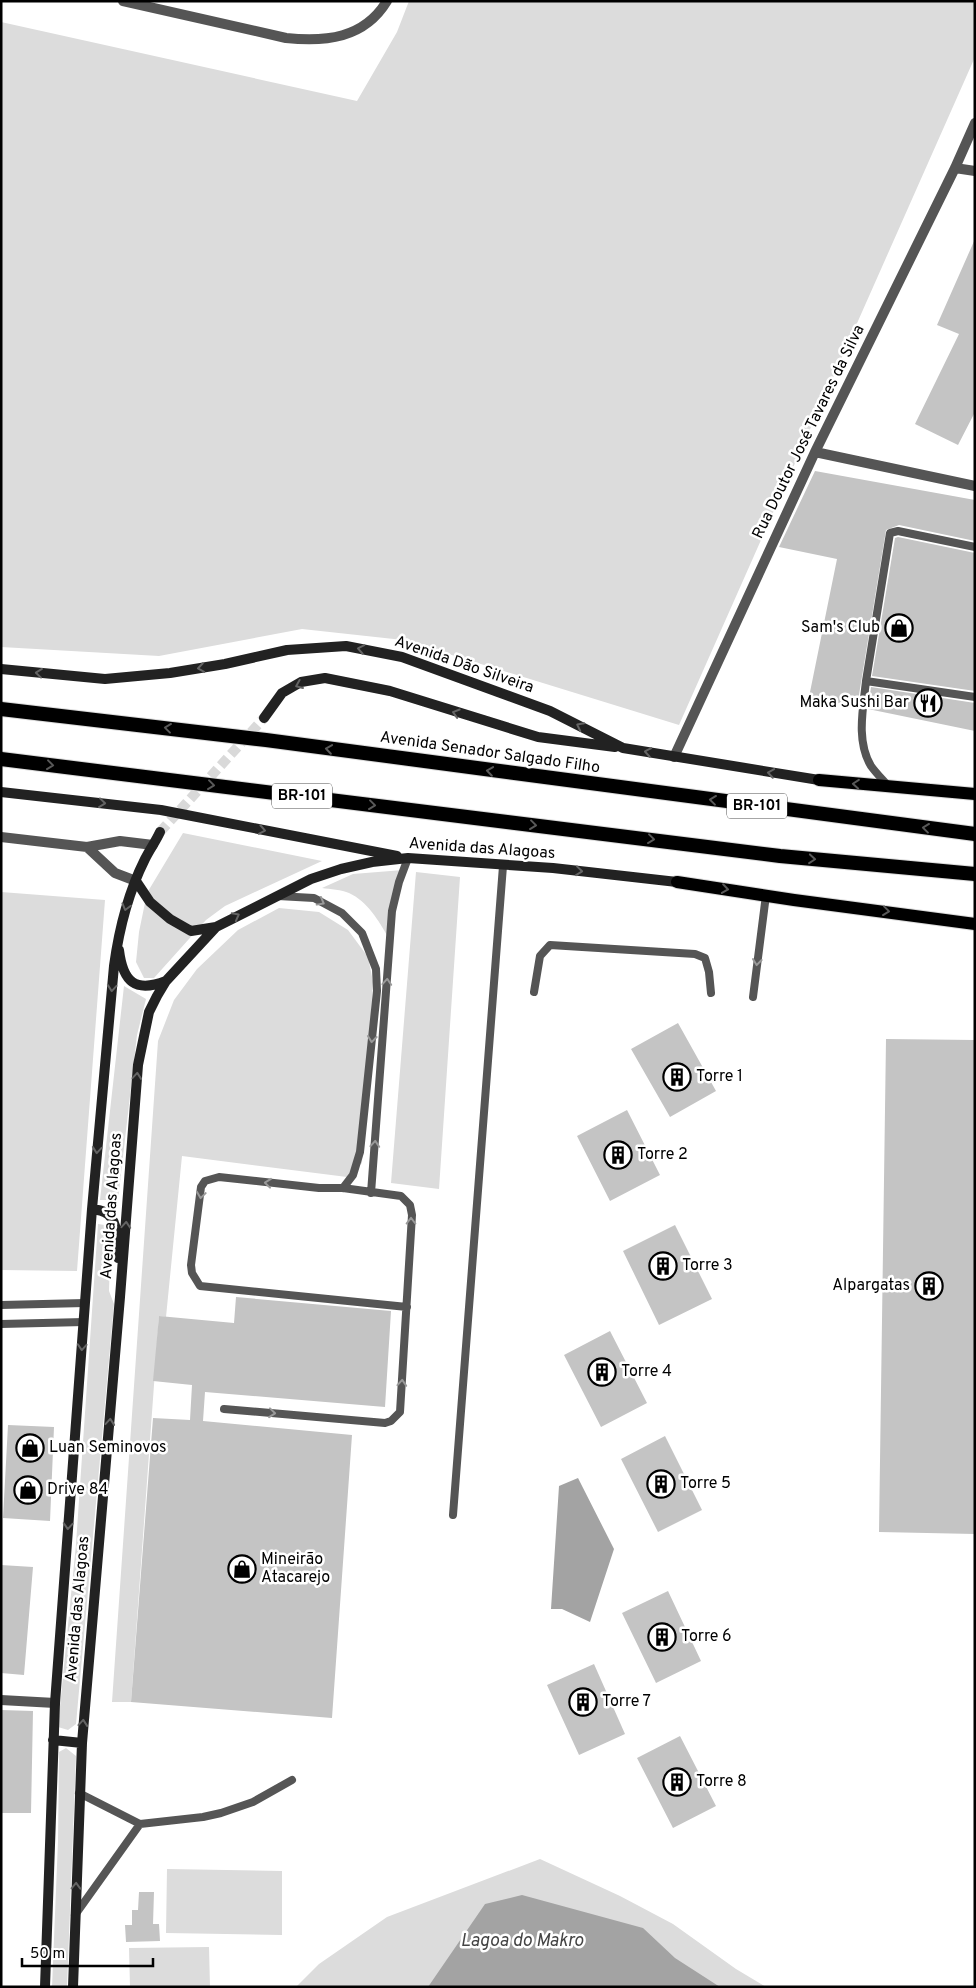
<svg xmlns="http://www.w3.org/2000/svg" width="976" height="1988" font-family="Overpass,sans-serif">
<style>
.green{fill:#dcdcdc}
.water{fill:#a3a3a3}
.building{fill:#c4c4c4}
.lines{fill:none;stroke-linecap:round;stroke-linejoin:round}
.secondary-tunnel{stroke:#d9d9d9;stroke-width:10;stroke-dasharray:10 5;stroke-linecap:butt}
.primary-casing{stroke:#dbdbdb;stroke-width:14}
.trunk-casing{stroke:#dbdbdb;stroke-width:16}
.service{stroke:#555;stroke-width:8}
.minor{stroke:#555;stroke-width:10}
.secondary{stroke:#222;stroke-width:10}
.primary{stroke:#000;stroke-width:12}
.trunk{stroke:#000;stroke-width:14}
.oneway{stroke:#646464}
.oneway2{stroke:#595959}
.oneway3{stroke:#999}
.labels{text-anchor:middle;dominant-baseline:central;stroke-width:5;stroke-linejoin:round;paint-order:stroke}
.shield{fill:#fff;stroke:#4c4c4c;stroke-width:1}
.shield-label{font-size:15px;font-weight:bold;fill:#000}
.street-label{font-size:16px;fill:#000;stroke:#fff}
.poi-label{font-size:16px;fill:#000;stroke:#fff;text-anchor:start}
.water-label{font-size:18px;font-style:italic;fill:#444;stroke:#fff}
</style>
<rect width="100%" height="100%" fill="#fff"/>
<path class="green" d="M409,1H975V57L679,725L403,640L302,629L159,656L1,647V22L357,101L397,32Z
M183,833L322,861L225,906L206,920L154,978H144L136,962L139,932L147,893Z
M403,870L388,937C379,921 367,901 349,893C342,890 330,889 322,888L353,874Z
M416,872L460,877L439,1189L391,1183Z
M1,892L105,900L77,1271L1,1270Z
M279,908L319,912L348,930L368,957L373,982L362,1163L347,1177L182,1156L166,1317L159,1316L131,1702H112L158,1041L174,1000L197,969L238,930Z
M124,986L146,999L137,1035L118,1200H100Z
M98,1224L111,1226L109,1291L114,1304L76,1724L68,1730L58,1727L76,1544Z
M66,1748L76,1756L67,1987H52L58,1841L59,1752Z
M540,1859L620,1896L673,1924L736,1969L766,1987H296L319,1964L387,1917Z
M167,1869L282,1871V1935L166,1933Z
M209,1947L210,1987H130L129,1948Z"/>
<path class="water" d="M578,1478L614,1549L590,1622L562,1609H551L559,1486Z
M522,1895L643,1928L675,1958L720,1987H428L485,1904Z"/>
<path class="building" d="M975,239V412L958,445L915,424L959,334L937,325Z
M815,471L975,500V541L899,525L886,530L857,707L809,697L837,559L779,547Z
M898,537L975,553V691L872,676L895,538Z
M871,687L975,703V731L868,709Z
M678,1023L716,1091L670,1117L631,1049Z
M886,1039L975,1040V1534L879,1532Z
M627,1110L660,1175L610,1201L577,1136Z
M675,1225L712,1299L659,1325L623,1251Z
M236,1297L391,1311L385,1407L205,1392L203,1421L352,1435L332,1718L131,1702L153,1418L190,1420L192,1385L153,1381L159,1316L234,1323Z
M610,1331L647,1403L601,1427L564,1355Z
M8,1425L54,1427L50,1521L3,1518Z
M665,1436L702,1510L658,1532L621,1459Z
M1,1565L33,1567L24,1675L1,1673Z
M668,1591L701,1661L656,1683L622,1613Z
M594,1664L625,1734L579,1755L547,1685Z
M1,1710L33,1711L31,1813H1Z
M680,1736L716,1806L673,1828L637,1758Z
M139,1892H154L153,1924H159L160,1941L126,1942L125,1925H132V1910H138Z"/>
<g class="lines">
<path class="secondary-tunnel" d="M160,832L264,718"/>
<g class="primary-casing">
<path id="primary" d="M819,780L975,794
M677,882L794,900L975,924"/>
</g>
<g class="trunk-casing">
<path id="trunk" d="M1,709L266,740L975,834
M1,759L780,856L975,874"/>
</g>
<path class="service" d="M975,547L898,531L890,533L866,681L975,697
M866,681C863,709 856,741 871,766C876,773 883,780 889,787
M278,896L314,898L342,913L362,933L376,969L377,991L360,1152L353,1175L343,1188
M534,992L540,956L550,945L695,954L705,958L709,972L711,993
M753,997L766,895
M371,1193L392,911L399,882L408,858
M1,1305L85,1303
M1,1324L84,1322
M224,1409L385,1423L391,1421L400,1412L412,1215L410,1205L401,1196L343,1188H319L219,1177L205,1181L201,1187L191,1265L192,1273L200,1286L407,1307
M453,1515L503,866
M79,1793L140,1824
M75,1915L140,1824L203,1817L221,1813L253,1802L292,1780"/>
<path class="minor" d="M123,1L286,38C325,42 364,39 387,1
M955,168L975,171
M815,452L975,486
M674,757L815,452L955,168L975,123
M1,837L87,847L120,841L153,845
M87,847L115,873L136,881
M1,1700L55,1703"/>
<path class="secondary" d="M1,669L105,679L170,673L225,664L287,650L346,646L402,657L550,711L623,748L819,780
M264,718L282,693L301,682L325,678L390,691L538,737L615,747
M1,792L161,810L397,856
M136,881L150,902L170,919L191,931L216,927
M119,950C123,982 135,993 166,981
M92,1209C96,1210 101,1210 104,1212C120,1219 117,1244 118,1258
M53,1740L82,1743
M45,1987L55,1703L92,1209L114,966C119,929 128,893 145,859C150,849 156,841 160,832
M73,1987L82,1743L120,1297L138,1065L149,1012L157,996L166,981L216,927L311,879L341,869L372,862L408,858L553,868L677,882"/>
<use href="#primary" class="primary"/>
<use href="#trunk" class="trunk"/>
</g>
<defs><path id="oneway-chevron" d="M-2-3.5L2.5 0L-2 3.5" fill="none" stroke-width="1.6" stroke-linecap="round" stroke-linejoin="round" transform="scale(1.25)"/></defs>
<g class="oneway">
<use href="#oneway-chevron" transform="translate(361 649) rotate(-169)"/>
<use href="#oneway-chevron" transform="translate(201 668) rotate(171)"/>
<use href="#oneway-chevron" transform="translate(39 673) rotate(-174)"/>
<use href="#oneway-chevron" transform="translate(299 685) rotate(157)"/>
<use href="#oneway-chevron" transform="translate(456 713) rotate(-163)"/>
<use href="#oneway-chevron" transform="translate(580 726) rotate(-153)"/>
<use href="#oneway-chevron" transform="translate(648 752) rotate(-170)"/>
<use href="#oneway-chevron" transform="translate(771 773) rotate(-171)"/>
<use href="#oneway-chevron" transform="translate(102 803) rotate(6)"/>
<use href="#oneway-chevron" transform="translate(262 830) rotate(11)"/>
<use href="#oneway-chevron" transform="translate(579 871) rotate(6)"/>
<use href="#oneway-chevron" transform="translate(126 907) rotate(105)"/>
<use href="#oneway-chevron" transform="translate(236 916) rotate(-28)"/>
<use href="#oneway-chevron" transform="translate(112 988) rotate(95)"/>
<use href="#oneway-chevron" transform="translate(137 1076) rotate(-85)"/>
<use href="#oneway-chevron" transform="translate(97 1150) rotate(95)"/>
<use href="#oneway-chevron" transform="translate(126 1225) rotate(-86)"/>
<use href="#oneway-chevron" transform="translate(82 1347) rotate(94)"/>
<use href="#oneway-chevron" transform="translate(110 1422) rotate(-85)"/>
<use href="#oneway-chevron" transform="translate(68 1526) rotate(94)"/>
<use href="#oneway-chevron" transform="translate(83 1723) rotate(-85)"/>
<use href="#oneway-chevron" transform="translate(76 1886) rotate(-88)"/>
</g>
<g class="oneway2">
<use href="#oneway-chevron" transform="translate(168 728) rotate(-173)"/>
<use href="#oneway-chevron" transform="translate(329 749) rotate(-172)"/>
<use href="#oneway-chevron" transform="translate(50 765) rotate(7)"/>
<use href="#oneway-chevron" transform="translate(490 771) rotate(-172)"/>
<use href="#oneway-chevron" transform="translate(856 784) rotate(-175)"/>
<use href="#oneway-chevron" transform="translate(211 785) rotate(7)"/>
<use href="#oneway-chevron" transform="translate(713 800) rotate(-173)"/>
<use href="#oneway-chevron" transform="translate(372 805) rotate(7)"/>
<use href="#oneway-chevron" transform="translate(533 825) rotate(7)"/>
<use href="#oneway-chevron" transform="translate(926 828) rotate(-173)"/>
<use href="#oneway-chevron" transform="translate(651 839) rotate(7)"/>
<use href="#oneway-chevron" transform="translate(812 859) rotate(5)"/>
<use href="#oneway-chevron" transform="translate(725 889) rotate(8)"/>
<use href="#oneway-chevron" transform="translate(886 911) rotate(7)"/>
</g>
<g class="oneway3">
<use href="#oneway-chevron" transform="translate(321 902) rotate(29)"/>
<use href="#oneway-chevron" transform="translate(757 962) rotate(97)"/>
<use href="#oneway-chevron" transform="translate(387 982) rotate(-86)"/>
<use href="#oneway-chevron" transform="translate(372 1039) rotate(96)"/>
<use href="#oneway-chevron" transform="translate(375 1144) rotate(-86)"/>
<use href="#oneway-chevron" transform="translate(268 1183) rotate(-174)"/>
<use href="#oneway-chevron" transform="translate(201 1195) rotate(98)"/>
<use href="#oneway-chevron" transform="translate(411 1221) rotate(-90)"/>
<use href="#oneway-chevron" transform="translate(402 1383) rotate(-86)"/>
<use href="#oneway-chevron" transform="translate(272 1413) rotate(6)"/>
</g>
<defs>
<g id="shop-ring" transform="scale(1.4375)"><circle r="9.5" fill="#fff" stroke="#000" stroke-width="1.5"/><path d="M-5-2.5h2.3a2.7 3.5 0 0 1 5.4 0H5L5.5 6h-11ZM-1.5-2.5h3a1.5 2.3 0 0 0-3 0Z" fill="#000"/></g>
<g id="restaurant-ring" transform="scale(1.4375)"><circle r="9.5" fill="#fff" stroke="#000" stroke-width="1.5"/><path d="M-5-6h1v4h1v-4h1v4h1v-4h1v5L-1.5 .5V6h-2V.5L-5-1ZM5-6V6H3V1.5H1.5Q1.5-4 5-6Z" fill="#000"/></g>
<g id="building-ring" transform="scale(1.4375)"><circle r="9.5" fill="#fff" stroke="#000" stroke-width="1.5"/><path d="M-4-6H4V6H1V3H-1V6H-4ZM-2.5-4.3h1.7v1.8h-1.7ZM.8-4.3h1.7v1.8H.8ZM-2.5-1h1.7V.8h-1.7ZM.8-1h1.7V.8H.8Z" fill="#000"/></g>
</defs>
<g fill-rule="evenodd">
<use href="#shop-ring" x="899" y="628"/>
<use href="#restaurant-ring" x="928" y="703"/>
<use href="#building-ring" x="677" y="1077"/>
<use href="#building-ring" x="618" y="1155"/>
<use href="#building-ring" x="663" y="1266"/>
<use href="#building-ring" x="929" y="1286"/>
<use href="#building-ring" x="602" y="1372"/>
<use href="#shop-ring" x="30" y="1448"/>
<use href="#building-ring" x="661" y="1484"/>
<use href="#shop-ring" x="28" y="1490"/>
<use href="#shop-ring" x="242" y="1569"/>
<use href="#building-ring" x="662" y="1637"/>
<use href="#building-ring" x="583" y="1702"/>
<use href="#building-ring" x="677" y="1782"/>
</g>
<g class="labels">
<g class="shield">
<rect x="272" y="783.5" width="60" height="25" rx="4"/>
<rect x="727" y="793.5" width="60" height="25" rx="4"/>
</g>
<g class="shield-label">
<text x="302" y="796">BR-101</text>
<text x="757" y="806">BR-101</text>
</g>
<g class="street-label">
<text transform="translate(809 432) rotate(-64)">Rua Doutor José Tavares da Silva</text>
<text transform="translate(464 665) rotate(19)">Avenida Dão Silveira</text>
<text transform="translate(490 753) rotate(8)">Avenida Senador Salgado Filho</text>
<text transform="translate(482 849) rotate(4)">Avenida das Alagoas</text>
<text transform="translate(112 1206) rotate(-86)">Avenida das Alagoas</text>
<text transform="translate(78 1609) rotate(-85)">Avenida das Alagoas</text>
</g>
<g class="poi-label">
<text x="880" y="628" text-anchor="end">Sam's Club</text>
<text x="909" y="703" text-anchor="end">Maka Sushi Bar</text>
<text x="696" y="1077">Torre 1</text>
<text x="637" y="1155">Torre 2</text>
<text x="682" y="1266">Torre 3</text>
<text x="910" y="1286" text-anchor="end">Alpargatas</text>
<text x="621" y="1372">Torre 4</text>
<text x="49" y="1448">Luan Seminovos</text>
<text x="680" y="1484">Torre 5</text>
<text x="47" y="1490">Drive 84</text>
<text x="261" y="1560">Mineirão<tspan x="261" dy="18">Atacarejo</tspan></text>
<text x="681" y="1637">Torre 6</text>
<text x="602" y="1702">Torre 7</text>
<text x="696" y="1782">Torre 8</text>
</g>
<g class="water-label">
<text x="522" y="1941">Lagoa do Makro</text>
</g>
</g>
<rect width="976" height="1988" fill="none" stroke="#000000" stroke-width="5"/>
<path d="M22 1958v8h131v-8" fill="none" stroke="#000000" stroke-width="2.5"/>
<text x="30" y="1958" font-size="15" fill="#000000" stroke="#ffffff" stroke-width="4" paint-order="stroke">50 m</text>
</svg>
